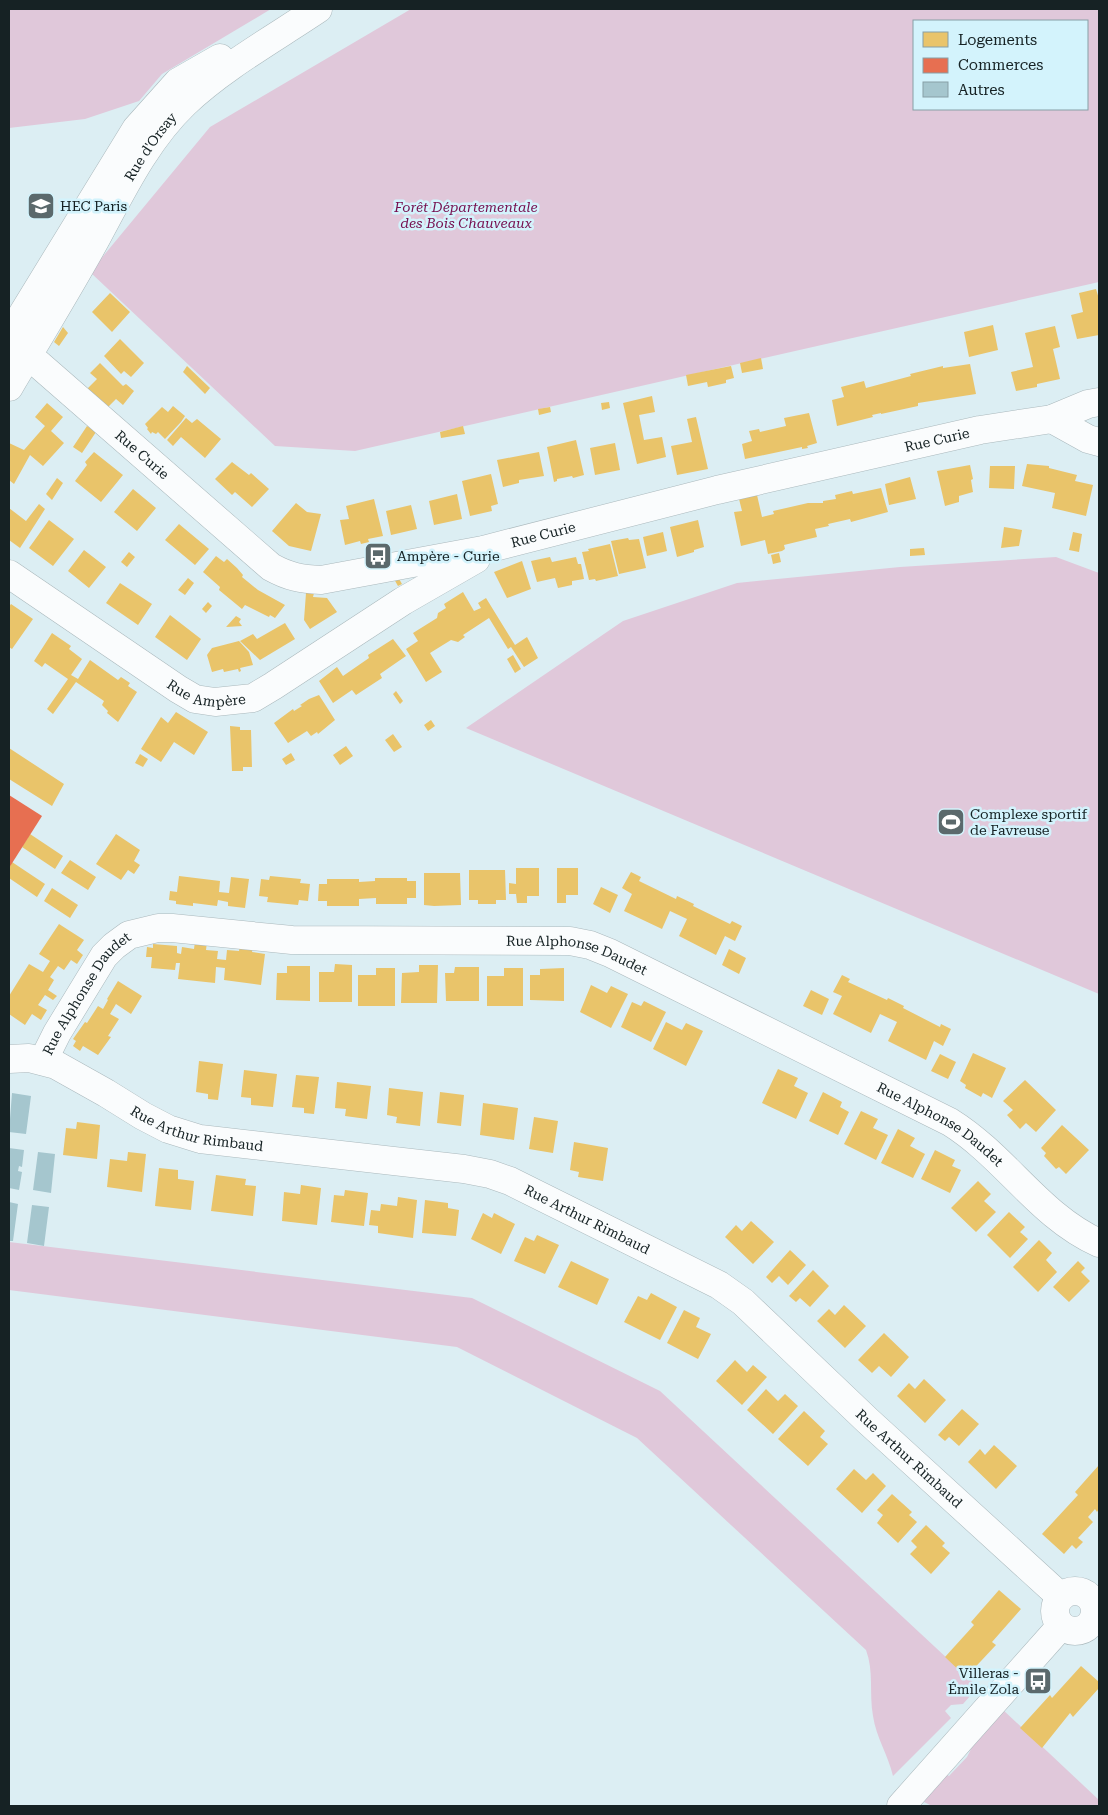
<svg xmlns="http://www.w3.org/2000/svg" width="1108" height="1815" font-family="'Roboto Serif',serif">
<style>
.green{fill:#e0c8da;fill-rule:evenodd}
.homes{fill:#e9c46a}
.shops{fill:#e76f51}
.building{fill:#a5c6ce}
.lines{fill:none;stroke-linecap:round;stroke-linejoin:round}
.minor-casing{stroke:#aab8bc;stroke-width:29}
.major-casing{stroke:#aab8bc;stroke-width:29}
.minor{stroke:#fafcfd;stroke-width:28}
.major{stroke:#fafcfd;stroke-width:28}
.labels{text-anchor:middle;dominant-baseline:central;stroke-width:5;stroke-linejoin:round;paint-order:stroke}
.street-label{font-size:14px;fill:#162224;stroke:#d3f3fc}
.poi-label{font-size:14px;fill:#162224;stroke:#d3f3fc;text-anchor:start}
.park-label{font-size:14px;font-style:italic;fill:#760f4f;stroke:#d3f3fc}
</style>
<rect width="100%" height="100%" fill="#dceef3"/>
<path class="green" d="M9,9H271L162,74L139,101L85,119L9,128Z
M411,9H1099V282L355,451L275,446L90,272L210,127ZM914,21H1087V109H914Z
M1056,557L1099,573V994L466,728L623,621L737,583L900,567Z
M9,1242L472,1298L660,1391L978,1687L963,1704L951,1705L945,1711L951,1718L893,1776C888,1755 876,1737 873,1716C869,1693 874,1671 866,1650L637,1438L457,1347L9,1290Z
M1001,1708L1099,1800V1806H932L924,1802L944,1773L949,1776L967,1757L980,1731Z"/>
<path class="homes" d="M1096,289L1099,299V335L1077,339L1071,315L1083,312L1079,293Z
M110,293L130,312L112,332L92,312Z
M993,325L998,350L969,357L964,332Z
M1055,326L1060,347L1053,349L1060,379L1037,384V387L1016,391L1011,372L1033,367L1025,333Z
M63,327L68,333L59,346L54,342Z
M120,339L144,363L131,377L124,371L121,374L104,356Z
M761,358L763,369L742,373L740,363Z
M100,363L123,386L126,384L134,391L123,405L116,399L107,408L86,390L97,379L90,373Z
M970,364L976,394L918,403V406L881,414V413L872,415L873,417L837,426L832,400L844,397L841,387L864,381L866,388L911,376L910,374L943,366V368Z
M187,366L210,388L205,394L183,372Z
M731,366L734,378L726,380V383L708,387L707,382L688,386L686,375Z
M652,396L655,412L639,415L644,440L662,437L666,457L637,464L623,403Z
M609,402L610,408L602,410L601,403Z
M47,403L63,417L51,431L64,443L43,466L30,455L14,484L9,480V443L24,450L45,426L35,417Z
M173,406L185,416L181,422L165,439L158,432L156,434L152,432L151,434L147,429L148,428L145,424L162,407L168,412Z
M550,407L551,412L539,415L538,409Z
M809,413L817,443L807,446L808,448L802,449V447L745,459L742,444L752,441L749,431L759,429L760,432L786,426L784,418Z
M696,417L708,469L677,475L671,446L692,442L687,419Z
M186,418L192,423L197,419L221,439L205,458L181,437L173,446L167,440Z
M87,426L96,432L82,453L73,447Z
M463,426L465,434L441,438L440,432Z
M576,440L584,475L573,478L572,476L557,479V481L554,482L547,447Z
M615,443L620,470L595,475L590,448Z
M94,452L123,475L101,502L75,481L87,465L85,462Z
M539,452L544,476L519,480V483L503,487L497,460Z
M232,462L249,475L251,473L269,489L252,507L235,492L232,495L215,479Z
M1027,464L1049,466V468L1077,475L1075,481L1093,485L1086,516L1052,508L1055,493L1022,486Z
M970,465L973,479L971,480L973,492L959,496V502L945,506L937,471Z
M990,466H1015L1014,489L989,488Z
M491,474L498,504L491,506L492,511L470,516L462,481Z
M910,477L916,499L889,505L885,484Z
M57,478L63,483L52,500L46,494Z
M881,488L888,512L851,522L850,519L828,524L829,526L815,529L817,537L784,545L785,549L782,551L768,554L765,540L741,546L734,512L742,511L739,499L757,495L762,517L774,514L773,511L808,503H823V501L836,499L835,495L852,491L853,494Z
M133,489L156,508L137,531L114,512Z
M457,494L462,519L434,525L429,501Z
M374,499L383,536L368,539L369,542L361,544L360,541L345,545L340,520L349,519L346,506Z
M296,503L307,512L321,514L311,551L289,546L272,531Z
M39,504L45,509L20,548L9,540V508L26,521Z
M411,505L417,529L391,535L386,511Z
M49,520L74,539L53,566L29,548Z
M698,520L704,547L694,550V552L677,557L670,527Z
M179,524L209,549L195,565L165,540Z
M1004,527L1022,530L1019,546L1001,548Z
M663,532L667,551L647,556L643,537Z
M1073,532L1082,534L1079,552L1069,550Z
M628,538L629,540L639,539L646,568L619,574L611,541Z
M610,544L618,576L596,581L595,579L589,580L582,552L589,551L588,549Z
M924,548L925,555L910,556V549Z
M84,550L106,567L89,588L68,571Z
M129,552L135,557L127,567L121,562Z
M779,553L781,562L773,564L771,555Z
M216,556L224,562L227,559L237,568L243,575L242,577L258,590L285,605L275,618L270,615L269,617L245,605L242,609L219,590L220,587L203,572Z
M550,557L552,562L576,557L578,564H581L584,579L572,581V585L558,588L555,578L537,582L531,561Z
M522,561L531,589L507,598L494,572Z
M398,577L402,584L398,586L394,579Z
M188,578L194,583L185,595L178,590Z
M120,583L152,604L138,625L106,603Z
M463,592L474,611L481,608L478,603L486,598L515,645L527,637L538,658L524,667L511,647L508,649L489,618L463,635L465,637L458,642L451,640L430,653L442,672L426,682L406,649L418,641L413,633L437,618L438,613L446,608L444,604Z
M306,593H314L313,597L327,598L337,612L310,629L304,620Z
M208,602L212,606L206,613L202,609Z
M11,604L33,619L12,649L9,647V607Z
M170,615L201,639L187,660L155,637Z
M236,616L241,619L239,622L242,626L226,627Z
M285,623L295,639L260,660L240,641L253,634L257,639Z
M52,633L71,646L69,649L82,659L71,675L78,679L90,660L118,680L121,677L130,683L128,686L137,692L118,722L107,713L108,711L102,705L104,701L76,682L53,714L47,709L68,679L45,663L42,667L34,661Z
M393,639L406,656L380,674L382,678L356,695L352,690L333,703L319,681L337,667L343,676L369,658L368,655Z
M239,641L249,652L253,665L240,668L241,671L239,672L238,669L224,672L223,669L212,672L207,655L212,648Z
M513,655L521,669L515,673L507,659Z
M396,691L403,701L400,704L393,694Z
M319,695L335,720L318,734L317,732L311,736L307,731L288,743L274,723L293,709L294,711L302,706L300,705L309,699Z
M176,712L208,732L194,755L174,742L161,762L141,749L161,717L168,723Z
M431,720L435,726L428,731L424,725Z
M230,726L240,727V730H251L252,767H243V771H232Z
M393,734L402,747L394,752L385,740Z
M346,746L353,756L340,765L333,755Z
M9,748L64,784L52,806L9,779Z
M291,753L295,760L286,765L282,759Z
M140,754L148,759L143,767L135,763Z
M30,834L63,856L55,869L22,847Z
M116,834L140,850L134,861L140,865L134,874L128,870L121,880L96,864Z
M70,860L96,877L88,890L61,873Z
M12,862L45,884L37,897L9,878V868Z
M516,868H539V896H527V903H517L516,894H509V883L516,884Z
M557,868H578V895H566V903H557Z
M469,870H505L506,900H496V904H478V900H469Z
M631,872L641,877L639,881L676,899L677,896L694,904L693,906L730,924L732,921L742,926L735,941L725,936L716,955L679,936L687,919L670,911L662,929L624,911L632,894L622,888Z
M424,873H460L461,905L434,906L424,905Z
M179,876L220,881L219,892L229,893L231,877L249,879L245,908L228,906V902L218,900L217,906L193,903V906L176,904V901L169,900L170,891L177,892Z
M270,876L301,879L300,883L310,884L308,901L299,900L298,905L267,902L268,897L259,896L261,879L269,880Z
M375,878H407V881H416V898H407V904H376V898L359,899V906H327V901H318L319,884H327V879H359V882L375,881Z
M601,887L618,895L610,913L593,904Z
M52,888L78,905L70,918L44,901Z
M59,924L84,940L77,950L83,955L77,964L71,960L64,970L58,966L50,977L54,980L48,990L57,996L53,1000L45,995L38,1005L47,1010L41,1020L32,1014L25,1025L9,1014V996L29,964L43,972L50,961L39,954Z
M195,941L207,942L206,950L218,951L217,959L226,960L227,950L239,951L240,945L253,947L252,952L265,954L261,985L224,980L225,968L216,967L215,983L178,979L180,963H176L175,970L151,968L152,957H146L147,947L153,948V944L177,946V953L181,954L182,947L194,949Z
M729,949L746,958L739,974L722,965Z
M335,964L352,965V1002H319V972H334Z
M419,965H438L437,1003H401L402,973L419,972Z
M287,966H310V1001L276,1000L277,973H287Z
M455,967H479V1001H446L445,973H454Z
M376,968H395V1006H358V975H376Z
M504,968H523V1006H487V976H504Z
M564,968V1001L530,1000V975H540V969Z
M842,975L850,979L848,982L887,1000L888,998L904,1006L903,1008L940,1027L941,1024L951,1029L943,1046L934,1041L926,1060L888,1041L897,1022L880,1014L871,1033L833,1014L842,996L833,992Z
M118,981L142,996L131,1014L116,1004L110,1014L119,1019L108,1036L111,1037L98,1055L83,1046L80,1051L73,1046L76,1041L73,1039L85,1022L87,1023L98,1006L103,1009L108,1000L107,999Z
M591,985L607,993L611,986L628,994L611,1028L580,1012Z
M811,990L829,999L822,1015L803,1006Z
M644,1001L666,1012L651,1042L621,1027L632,1002L641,1006Z
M666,1022L682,1030L686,1023L703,1031L686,1066L653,1049Z
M973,1053L1006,1068L992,1098L983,1093L981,1097L965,1088L966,1085L960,1081Z
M940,1054L956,1062L948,1079L931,1071Z
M199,1061L223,1064L218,1100L208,1099V1094L196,1092Z
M778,1069L798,1078L794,1086L808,1093L796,1119L762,1103Z
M244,1070L277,1074L273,1107L251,1105V1098L241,1097Z
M296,1075L319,1077L314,1114L304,1113V1108L292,1107Z
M1025,1080L1056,1110L1036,1132L1026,1123L1020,1129L1007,1115L1013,1110L1003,1101Z
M337,1082L371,1086L367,1119L345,1116L346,1109L335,1108Z
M389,1088L423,1092L420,1126L396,1123L397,1117L387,1115Z
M440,1092L464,1095L461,1126L437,1123Z
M823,1092L842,1102L840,1107L849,1112L838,1135L809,1121Z
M483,1103L518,1108L514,1140L480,1135Z
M861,1111L878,1119L873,1128L888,1135L876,1160L844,1144Z
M534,1117L558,1121L553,1153L529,1149Z
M77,1122L100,1125L97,1159L63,1155L66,1128L76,1129Z
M1062,1125L1089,1150L1066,1174L1059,1167L1056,1169L1044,1156L1046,1153L1041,1148Z
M898,1129L915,1138L910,1146L925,1154L913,1178L881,1163Z
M574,1142L608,1148L603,1181L578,1177L579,1172L570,1170Z
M935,1150L955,1160L952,1166L961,1170L950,1193L921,1179Z
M128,1152L146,1154L142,1192L107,1187L110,1159L127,1161Z
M159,1168L178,1170V1179L194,1181L191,1210L155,1206Z
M216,1175L246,1179L245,1185L256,1186L253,1216L211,1211Z
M978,1181L991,1194L984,1201L996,1212L976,1232L951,1208Z
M301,1185L321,1188L317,1225L282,1221L284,1192L300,1194Z
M345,1190L368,1193L364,1226L331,1222L334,1195L344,1196Z
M398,1197L417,1200L413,1238L378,1233V1226L369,1225L371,1210L380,1211L381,1204L397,1206Z
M425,1200L448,1203V1208L459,1210L456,1236L422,1233Z
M1009,1212L1025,1227L1020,1232L1028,1239L1010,1258L987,1235Z
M483,1213L492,1218L494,1213L515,1224L501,1254L471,1239Z
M751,1221L774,1242L753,1264L725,1237L736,1225L742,1231Z
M537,1235L559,1245L545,1274L514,1261L525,1237L534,1241Z
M1039,1240L1052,1253L1046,1260L1057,1272L1038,1292L1013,1267Z
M790,1250L806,1265L788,1285L779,1276L772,1283L766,1277Z
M571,1261L609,1279L597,1305L558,1287Z
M1078,1261L1085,1268L1081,1272L1090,1281L1069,1302L1053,1287Z
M813,1270L829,1286L810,1307L800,1298L796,1302L789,1296Z
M651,1293L677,1307L660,1340L624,1322L638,1296L647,1300Z
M844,1305L866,1326L845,1348L817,1321L829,1309L835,1315Z
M684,1310L700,1318L696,1327L711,1334L698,1359L667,1343Z
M884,1333L909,1357L891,1377L879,1366L872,1373L858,1360Z
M735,1360L747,1372L753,1365L767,1377L742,1405L716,1381Z
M924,1379L946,1400L925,1423L897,1396L909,1383L915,1389Z
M766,1389L778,1401L785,1394L798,1406L773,1434L747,1410Z
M962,1409L979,1424L959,1446L949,1437L945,1441L938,1435Z
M804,1411L825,1431L820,1437L828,1444L808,1466L778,1439Z
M994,1445L1017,1466L996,1489L968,1462L980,1449L985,1455Z
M1099,1465V1509L1097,1512L1095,1509L1088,1517L1093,1522L1078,1538L1083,1542L1076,1549L1072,1545L1064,1554L1042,1534L1078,1495L1075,1492Z
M854,1469L866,1480L873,1473L886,1486L862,1513L836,1489Z
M892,1494L912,1512L909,1515L917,1522L898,1543L877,1523L883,1515L877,1510Z
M926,1525L945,1543L942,1546L950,1553L931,1574L910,1554L917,1547L911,1541Z
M999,1590L1021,1609L992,1642L996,1645L966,1677L945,1657L974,1625L971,1622Z
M1081,1666L1099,1682V1688L1073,1717L1070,1713L1042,1748L1020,1728L1050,1695L1052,1698Z"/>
<path class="shops" d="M9,795L42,816L9,868Z"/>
<path class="building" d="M12,1093L31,1096L26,1134L9,1132Z
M9,1148L24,1150L22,1167L19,1166L18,1171L22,1172L19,1190L9,1188Z
M38,1152L55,1154L51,1193L33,1190Z
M9,1202L18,1204L13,1241H9Z
M32,1205L49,1207L44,1246L27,1243Z"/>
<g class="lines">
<g class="minor-casing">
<g id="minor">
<path id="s1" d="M9,359L28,355L271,567C289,577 301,579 321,580L483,550L717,490L980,430L1052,419L1088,404L1099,402"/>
<path d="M1052,419L1088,439L1099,442"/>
<path id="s2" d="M9,574L178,689L195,699L215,702L253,698L273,686L403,601L476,559"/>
<path id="s3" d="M9,1059L29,1058L56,1065L106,1093L143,1116L168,1129L200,1139L464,1169L490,1174L510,1181L719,1285L743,1302L868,1421L1061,1597"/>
<path id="s4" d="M43,1061L57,1033L104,956L114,946L129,935L158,928H172L292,940L570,941L590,945L610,953L950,1122C1006,1157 1039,1216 1099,1243"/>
<circle cx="1075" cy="1611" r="20"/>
<path d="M901,1806L1061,1626"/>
</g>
</g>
<g class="major-casing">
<g id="major">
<path d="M9,336L136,129L178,82L220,58"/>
<path id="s5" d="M9,387C37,340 65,294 92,246C119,197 144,142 185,103C223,67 275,38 318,9"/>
</g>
</g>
<use href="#minor" class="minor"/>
<use href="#major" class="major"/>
</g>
<defs>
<g id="university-square" transform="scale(1.4375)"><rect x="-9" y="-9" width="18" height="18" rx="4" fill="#5b696c" stroke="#d3f3fc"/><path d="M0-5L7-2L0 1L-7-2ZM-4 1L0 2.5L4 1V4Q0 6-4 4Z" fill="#fff"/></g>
<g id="bus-square" transform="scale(1.4375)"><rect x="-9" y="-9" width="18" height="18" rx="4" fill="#5b696c" stroke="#d3f3fc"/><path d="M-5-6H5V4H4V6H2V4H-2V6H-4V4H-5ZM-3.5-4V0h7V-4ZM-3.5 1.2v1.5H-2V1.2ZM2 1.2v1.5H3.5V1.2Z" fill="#fff"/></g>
<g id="stadium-square" transform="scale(1.4375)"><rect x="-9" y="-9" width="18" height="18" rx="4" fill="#5b696c" stroke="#d3f3fc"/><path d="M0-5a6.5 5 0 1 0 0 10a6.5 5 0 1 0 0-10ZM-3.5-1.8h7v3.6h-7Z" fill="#fff"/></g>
</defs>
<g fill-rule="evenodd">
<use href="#university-square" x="41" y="206"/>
<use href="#bus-square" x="378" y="556"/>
<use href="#stadium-square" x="951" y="822"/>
<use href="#bus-square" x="1038" y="1681"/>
</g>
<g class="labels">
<g class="street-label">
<text stroke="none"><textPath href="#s5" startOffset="279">Rue d'Orsay</textPath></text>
<text stroke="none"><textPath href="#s1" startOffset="1026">Rue Curie</textPath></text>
<text stroke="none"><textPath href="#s1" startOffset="171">Rue Curie</textPath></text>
<text stroke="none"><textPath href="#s1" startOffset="621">Rue Curie</textPath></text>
<text stroke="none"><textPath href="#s2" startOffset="234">Rue Ampère</textPath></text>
<text stroke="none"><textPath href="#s4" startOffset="606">Rue Alphonse Daudet</textPath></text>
<text stroke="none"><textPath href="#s4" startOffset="81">Rue Alphonse Daudet</textPath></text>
<text stroke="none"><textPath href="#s3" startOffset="205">Rue Arthur Rimbaud</textPath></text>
<text stroke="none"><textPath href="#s4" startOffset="1011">Rue Alphonse Daudet</textPath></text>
<text stroke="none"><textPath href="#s3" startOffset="610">Rue Arthur Rimbaud</textPath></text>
<text stroke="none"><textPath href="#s3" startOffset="1015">Rue Arthur Rimbaud</textPath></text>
</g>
<g class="poi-label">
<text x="60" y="206">HEC Paris</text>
<text x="397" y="556">Ampère - Curie</text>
<text x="970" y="814">Complexe sportif<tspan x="970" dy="16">de Favreuse</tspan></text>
<text x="1019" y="1673" text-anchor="end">Villeras -<tspan x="1019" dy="16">Émile Zola</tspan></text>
</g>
<g class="park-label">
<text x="466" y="207">Forêt Départementale<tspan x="466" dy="16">des Bois Chauveaux</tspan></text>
</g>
</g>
<rect width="1108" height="1815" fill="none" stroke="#162224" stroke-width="20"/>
<rect x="913" y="20" width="175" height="90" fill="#d3f3fc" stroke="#879fa6"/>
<rect x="923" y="32" width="25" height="15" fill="#e9c46a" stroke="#879fa6"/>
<text x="958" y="45" font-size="15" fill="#162224">Logements</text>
<rect x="923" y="58" width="25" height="15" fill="#e76f51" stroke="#879fa6"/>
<text x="958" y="70" font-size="15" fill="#162224">Commerces</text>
<rect x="923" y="82" width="25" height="15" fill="#a5c6ce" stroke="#879fa6"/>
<text x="958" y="95" font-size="15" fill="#162224">Autres</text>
</svg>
